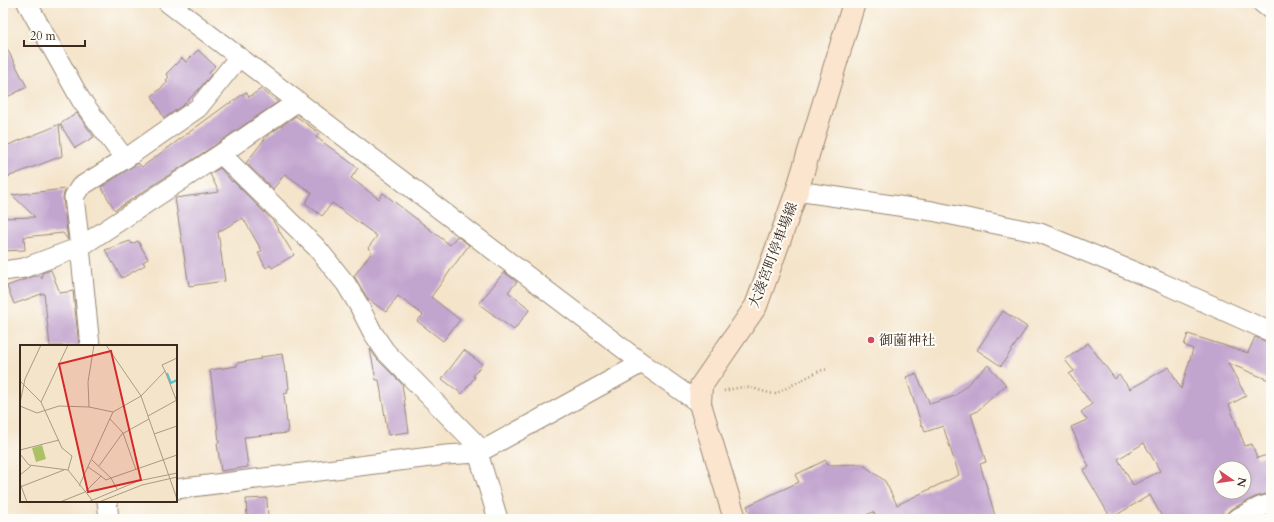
<svg xmlns="http://www.w3.org/2000/svg" width="1274" height="522" font-family="Cardo,'Noto Serif JP',serif">
<style>
.building{fill:#c2a5cf;fill-rule:evenodd}
.lines{fill:none;stroke-linecap:round;stroke-linejoin:round}
.minor-casing{stroke:#988774;stroke-width:21}
.secondary-casing{stroke:#988774;stroke-width:24}
.path{stroke:#988774;stroke-width:2.5;stroke-dasharray:1 3;stroke-linecap:butt}
.minor{stroke:#fff;stroke-width:19}
.secondary{stroke:#fce5cf;stroke-width:22}
.poi-dot{fill:#d1495b;stroke:#fdfcf7;stroke-width:1.5}
.labels{text-anchor:middle;dominant-baseline:central;stroke-width:4;stroke-linejoin:round;paint-order:stroke}
.street-label{font-size:14px;fill:#3b2a1e;stroke:#fdfcf7}
.poi-label{font-size:14px;fill:#3b2a1e;stroke:#fdfcf7;text-anchor:start}
.inset-river{fill:none;stroke:#54c2cb;stroke-width:2}
.inset-road{fill:none;stroke:#aa9a85;stroke-width:1}
.view{fill:#d62828;fill-opacity:0.15;stroke:#d62828;stroke-width:2}
.inset-edge{fill:none;stroke:#3b2a1e;stroke-width:2}
</style>
<rect width="100%" height="100%" fill="#fdfcf7"/>
<filter id="ink" filterUnits="userSpaceOnUse"><feTurbulence type="fractalNoise" baseFrequency=".025" numOctaves="2"/><feDisplacementMap in="SourceGraphic" scale="8" xChannelSelector="R" yChannelSelector="G"/><feConvolveMatrix kernelMatrix="1 2 1 2 8 2 1 2 1" color-interpolation-filters="sRGB"/></filter>
<filter id="wash" filterUnits="userSpaceOnUse"><feTurbulence type="fractalNoise" baseFrequency=".012" numOctaves="4" result="noise"/><feDisplacementMap in="SourceGraphic" scale="16" xChannelSelector="R" yChannelSelector="G"/><feGaussianBlur stdDeviation="0.9" result="paint"/><feColorMatrix in="noise" values="0 0 0 0 0 0 0 0 0 0 0 0 0 0 0 0 0 1.4 0 .05"/><feComposite in="paint" operator="in"/></filter>
<g filter="url(#wash)">
<rect width="100%" height="100%" fill="#f4e4ca"/>
<g id="blocks">
<path class="building" d="M3,41L27,87L3,99Z
M198,50L215,66L209,73L211,75L199,89L182,106L164,118L152,96L168,82L166,80L169,77L166,74L182,58L186,62Z
M261,89L278,102L215,145L115,210L101,187L138,163L142,167L229,103V104L246,92L249,97Z
M77,113L94,137L75,148L60,124Z
M296,116L319,133L316,137L358,168L351,178L379,199L383,193L450,245L457,236L469,245L431,297L460,320L443,341L417,321L423,315L398,296L386,312L368,299L354,276L372,252L368,248L377,236L332,203L322,216L305,203L312,193L285,174L273,189L246,163L267,136Z
M59,124L62,156L5,178L3,167V147L49,129Z
M220,168L229,178L232,182L233,181L273,221L294,255L272,268L270,265L266,268L258,253L262,251L243,218L218,232L225,281L189,286L175,198L219,192L210,174Z
M65,189L63,198L68,240L63,233L24,237L25,250L3,251V218L35,217L12,195Z
M130,241L132,244L138,241L148,259L143,262L145,265L122,278L105,250Z
M51,270L60,293L73,291L79,346H50L44,293L14,304L7,286L34,276H41L42,279V273Z
M504,272L517,282L508,292L530,309L514,330L479,304Z
M1003,311L1027,327L1001,366L977,350Z
M1188,334L1248,353L1255,337L1271,343V381L1228,363L1246,396L1229,405L1245,446L1252,444L1257,458L1271,454V493L1255,497L1231,509L1227,513L1225,519H1163L1150,495L1113,517L1111,514L1109,515L1083,470L1089,467L1071,427L1087,420L1081,412L1092,404L1069,374L1074,371L1065,360L1088,343L1115,379L1119,375L1130,389L1169,367L1181,389L1193,349L1184,345ZM1144,443L1160,471L1133,485L1118,459ZM1220,468H1244V492H1220Z
M370,349L377,359L402,384L409,432L388,435L379,380H376Z
M464,350L482,364L473,376L475,377L462,394L442,379Z
M282,354L285,372H287L289,389H287L288,393L284,394L288,433L244,437L248,467L221,471L217,443H219L217,422L210,370L237,366V363L261,359V357Z
M988,365L1006,385L976,412L971,414L986,462L980,464L996,519H867L875,515L873,512L857,519H753L747,506L799,482L795,475L826,460L828,465L862,464L885,481L897,505L959,475L943,426L925,432L923,425L922,426L906,377L916,374L930,404L955,396Z
M267,498L268,519H247L246,499Z"/>
</g>
</g>
<g filter="url(#ink)">
<use href="#blocks" fill-opacity="0" stroke="#988774" stroke-width="1"/>
<g class="lines">
<g class="minor-casing">
<path id="minor" d="M168,3L642,363L700,404
M1262,3L1271,10
M221,154L317,248L346,284L358,304L373,333L385,351L477,445L478,453L498,519
M125,159L198,108L239,57
M797,191L932,211L1040,233L1162,283L1271,332
M3,271L24,268L80,247L74,197L80,187L125,159L81,100L27,3
M90,346L80,247L221,154L298,101
M176,489L446,455L478,453L642,363
M107,501L109,519
M1236,519L1260,507L1271,504"/>
</g>
<g class="secondary-casing">
<path id="secondary" d="M735,519L700,404L701,386L756,306L797,191L854,3"/>
</g>
<path class="path" d="M724,391C731,389 742,386 750,388C758,389 766,393 775,394L819,371L828,369"/>
<use href="#minor" class="minor"/>
<use href="#secondary" class="secondary"/>
</g>
</g>
<circle class="poi-dot" cx="871" cy="340" r="4"/>
<g class="labels">
<g class="street-label">
<text transform="translate(773 255) rotate(-69)">大湊宮町停車場線</text>
</g>
<g class="poi-label">
<text x="879" y="340">御薗神社</text>
</g>
</g>
<g transform="translate(20 345)">
<rect width="157" height="157" fill="#f4e4ca"/>
<path d="M22,100L26,114L16,117L12,103Z" fill="#abc166"/>
<path class="inset-river" d="M147,28L151,38L157,35"/>
<path class="inset-road" d="M86,0L121,51L157,154M145,26L157,57M0,36L21,57L42,103L52,111L48,125M21,57L48,0M0,58L5,34L21,0M0,61L17,68L39,61L69,62L93,67L121,51L145,26L142,20L157,13M69,62L68,37L74,0M128,71L157,55M90,74L103,88L116,125M134,89L157,81M0,105L39,95M0,109L9,120L48,125L72,155M72,115L91,133L157,110M79,121L102,89L129,74M68,122L81,131M0,130L11,121M0,138L7,157M59,141L93,67M0,142L44,125M40,157L65,147L81,131L86,135L91,133L97,144M68,157L118,136L157,128M79,157L122,140L157,132"/>
<path class="view" d="M91,6L121,135L68,147L39,19Z"/>
<rect width="157" height="157" class="inset-edge"/>
</g>
<rect width="1274" height="522" fill="none" stroke="#fdfcf7" stroke-width="16"/>
<g transform="translate(1232 480) rotate(103)"><circle r="19" fill="#fdfcf7" stroke="#afa8a0"/>
<path d="M0-3L7 15L0 10L-7 15Z" fill="#d1495b"/>
<text y="-6" font-size="11" font-weight="bold" text-anchor="middle" fill="#3b2a1e">N</text>
</g>
<path d="M24 40v6h61v-6" fill="none" stroke="#3b2a1e" stroke-width="2"/>
<text x="30" y="40" font-size="12" fill="#3b2a1e" stroke="#fdfcf7" stroke-width="3" paint-order="stroke">20 m</text>
</svg>
